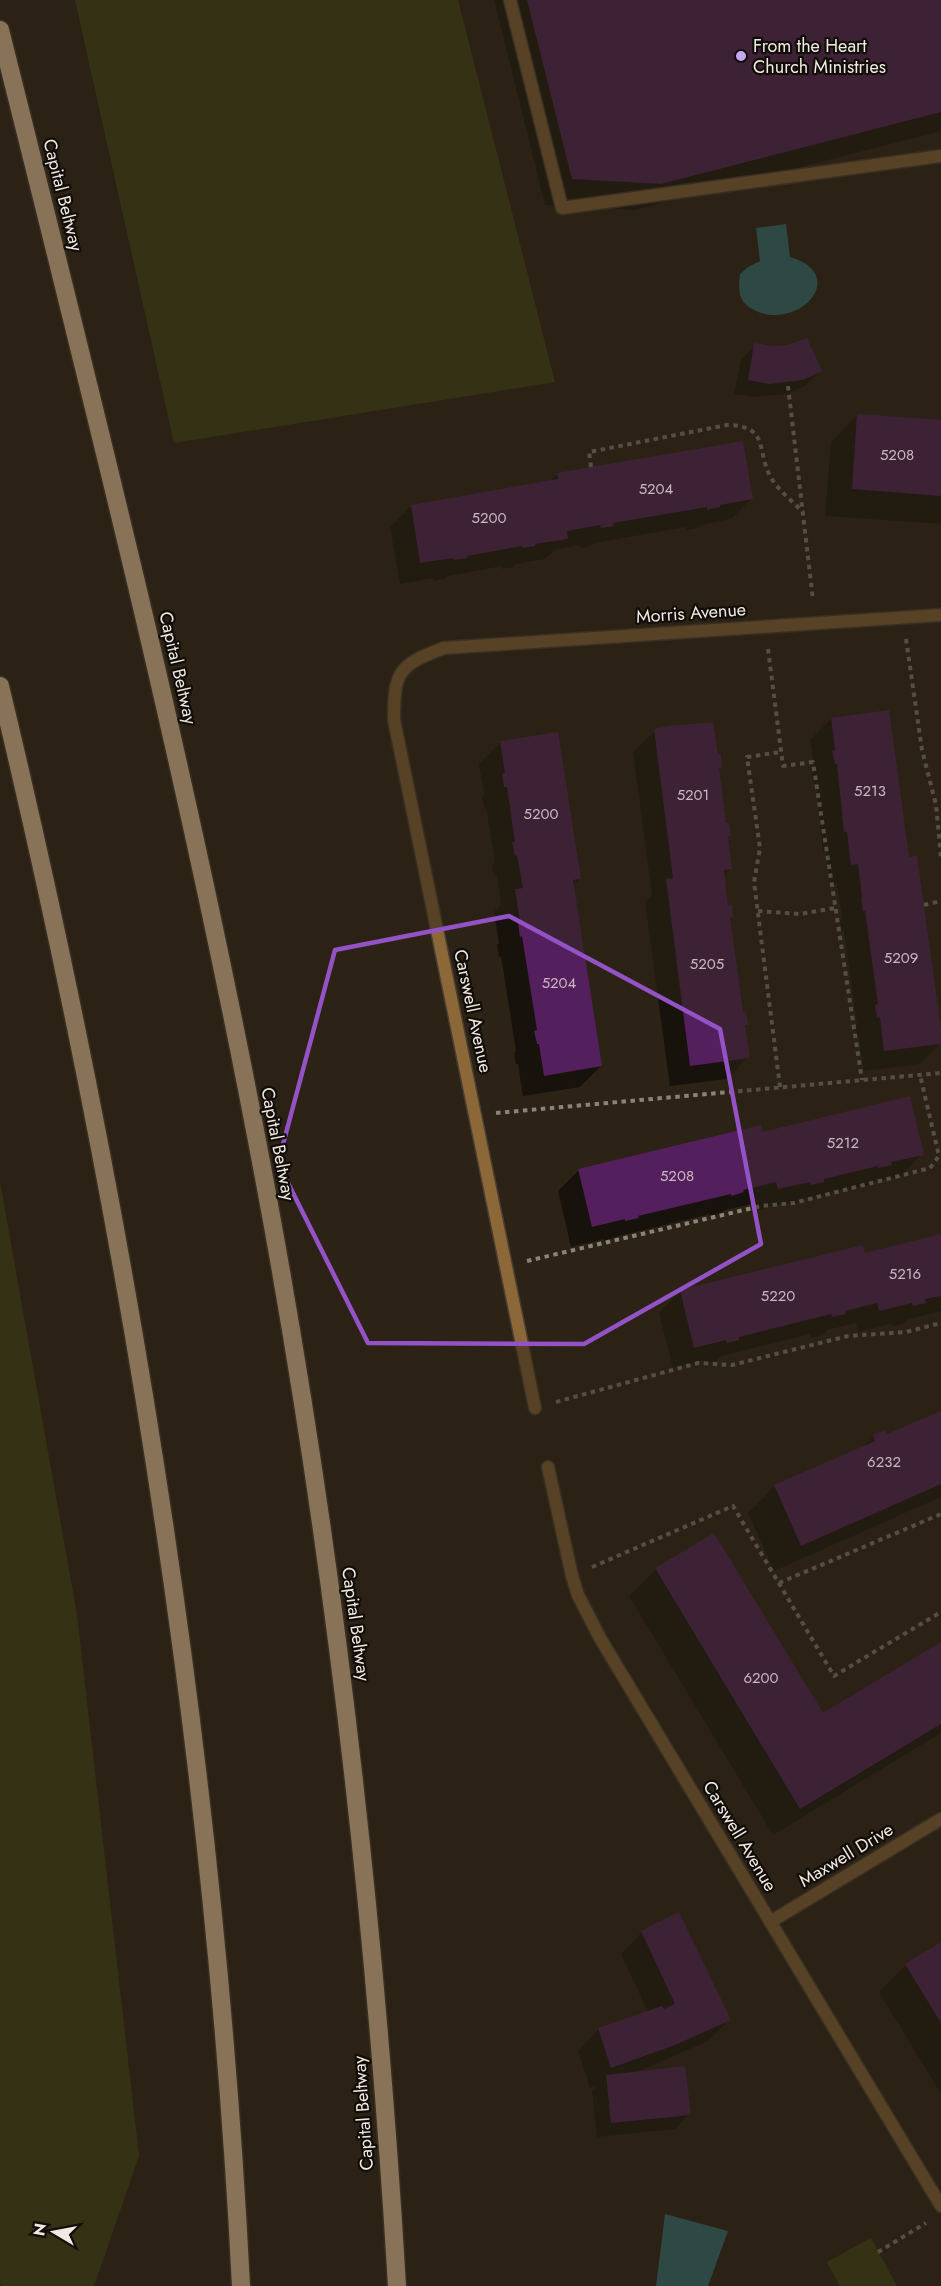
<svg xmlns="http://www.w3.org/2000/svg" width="941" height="2286" font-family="Jost,sans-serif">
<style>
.green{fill:#404415}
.water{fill:#31757a}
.shadow{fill:#0007}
.building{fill:#531f5c}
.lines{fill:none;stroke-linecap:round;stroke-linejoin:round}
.service-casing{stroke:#483e33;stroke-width:15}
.minor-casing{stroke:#483e33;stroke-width:15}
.motorway-casing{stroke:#483e33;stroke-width:21}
.path{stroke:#8b8379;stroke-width:4;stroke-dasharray:4.5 4.5;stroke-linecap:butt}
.service{stroke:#8c6839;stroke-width:12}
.minor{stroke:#8c6839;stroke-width:12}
.motorway{stroke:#f8d4a8;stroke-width:18}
.marked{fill:none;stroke:#9352c6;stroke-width:4.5;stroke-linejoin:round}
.poi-dot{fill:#c7a6ef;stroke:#110d08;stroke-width:2}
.labels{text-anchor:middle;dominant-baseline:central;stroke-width:4.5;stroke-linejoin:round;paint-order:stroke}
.number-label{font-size:15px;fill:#cab7c0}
.poi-label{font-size:18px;fill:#f1eae2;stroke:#110d08;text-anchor:start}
.street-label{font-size:18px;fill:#f1eae2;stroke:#110d08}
</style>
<rect width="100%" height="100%" fill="#2c2216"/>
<path class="green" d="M75,0H458L555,382L174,443Z
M0,1182L77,1615L139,2156L94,2286H3L0,2284Z
M871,2238L897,2286H840L827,2262Z"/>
<path class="water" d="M786,224L790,257C851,275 798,332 754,310C738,302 738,290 740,274L748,267L760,261L756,228Z
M665,2214L728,2231L708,2286H656Z"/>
<path class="shadow" d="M494,0H941V131L634,210L545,205Z
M755,345L820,371L805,386L787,394L754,397L734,394L741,360Z
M857,415L941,421V524L825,516L831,442Z
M558,474L752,498L731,519L701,525L698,528L687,530L686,527L595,543L591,546L580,548L579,545L555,550L545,559L515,564L513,567L502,569V566L448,576L445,579L433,581V578L400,584L390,527L411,506L550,482Z
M831,719L908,859L941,1040V1043L920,1064L864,1071L859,1038H856L855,1027L857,1025L844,931L842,932L840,920L842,918L837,884L830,885L826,852L823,853L816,784H814L812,773L815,770L810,740Z
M655,731L718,769L731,868L723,876L727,906L732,916L729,919L742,1013L747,1025L744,1028L748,1057L727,1079L670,1086L645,902L652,895L633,752Z
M501,742L580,879L572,886L601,1066L580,1087L523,1096L518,1064H516L514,1053L516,1051L501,956L499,957L497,945L499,943L494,912L501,905L497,876H494L492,865L495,862L486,807L484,808L482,796L484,794L479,764Z
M762,1134L922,1154L901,1176L872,1182L869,1185L857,1188V1186L805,1199L802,1202L790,1205L789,1202L757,1210L755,1203L725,1210L721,1213L710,1216V1214L619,1236L604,1241V1239L571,1247L558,1191L579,1170Z
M941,1236V1311L909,1319L903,1324L892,1326L891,1324L858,1332L856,1323L827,1330L823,1335L811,1338L810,1334L721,1356L716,1361L706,1363L705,1360L673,1368L659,1313L680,1291L862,1247L864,1255Z
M941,1412V1497L774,1571L748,1513L774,1487L862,1448L873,1437L884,1432L886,1436Z
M656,1569L823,1715L941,1644V1733L773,1835L629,1596Z
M642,1932L729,2020L708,2041L637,2072L689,2114L675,2129L597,2137L592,2091L596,2086L590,2088L578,2051L599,2029L648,2012L621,1954Z
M941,1944V2094L879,1992L906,1965Z"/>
<path class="building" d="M527,0H941V112L661,184L572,179Z
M807,338L822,371L803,380L769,384L748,380L754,343L773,346L788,345Z
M857,414L941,420V496L852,489Z
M743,441L753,499L720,505V507L707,510V507L613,523L614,526L601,528L600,525L567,531L568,539L535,544V546L522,548V546L467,556L468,558L453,560V558L420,563L411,505L558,479L557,473Z
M889,710L909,857L917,856L941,1029V1044L884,1051L880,1017L877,1018L875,1005L878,1004L865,911H863L861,898L862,897L858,864L851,865L847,832H844L837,764H835L832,750H835L831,718Z
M713,722L718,754H721L722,767L719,768L726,823H729L731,836L728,837L732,869L724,870L728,905L732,904L733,917H730L743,1012L746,1011L748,1025H745L750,1058L690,1066L666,879L673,878L654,729L669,726Z
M558,732L581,879L573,880L602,1066L544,1076L539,1044H537L534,1031L537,1030L522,936L520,937L518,923L520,922L515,889L523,888L517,855L515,856L512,842H515L507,787H504L502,774L505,773L500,741Z
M910,1096L924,1155L891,1162L892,1165L878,1168V1166L824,1179V1182L811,1185L810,1182L778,1189L776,1182L743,1190L744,1192L731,1196V1194L638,1216L639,1218L625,1221V1219L592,1227L578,1169L761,1125L763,1132Z
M941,1234V1296L925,1299L926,1303L913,1306L912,1303L879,1311L877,1303L845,1311L846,1314L832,1317L831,1314L739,1337V1340L727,1343L726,1340L694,1348L680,1290L863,1245L865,1253Z
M941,1411V1484L801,1546L774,1485L875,1441L873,1435L885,1430L887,1434Z
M714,1533L823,1713L941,1642V1724L800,1809L655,1568Z
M679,1912L731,2020L675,2045L611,2068L598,2028L662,2006L664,2009L675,2004L641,1931Z
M941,1942V2023L905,1964Z
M685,2066L691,2115L611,2123L606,2075Z"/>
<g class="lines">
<g class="service-casing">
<path id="service" d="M510,0L562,208L941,156"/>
</g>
<g class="minor-casing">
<path id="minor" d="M535,1408L394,720C394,672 398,665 444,648L941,615
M548,1467L572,1576L578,1595L600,1638L941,2206
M770,1922L941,1819"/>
</g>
<g class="motorway-casing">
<path id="motorway" d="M0,30C99,425 199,820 272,1221C336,1573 376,1929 397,2286
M0,686C126,1211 214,1746 241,2286"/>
</g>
<path class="path" d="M788,386L813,600
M591,467L589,452L727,425C769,426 756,448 770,476C778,490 792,501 803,512
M906,639L922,750L936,805L941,857
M768,649L783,766L813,762L862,1080
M924,905L941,901
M758,911L800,914L835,908
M780,1087L754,882L760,848L747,757L781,752
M496,1113L941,1073
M527,1261L761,1206L794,1203L930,1168L939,1156L920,1075
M556,1402L698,1363L732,1365L848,1336L906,1332L941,1323
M592,1567L733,1506L834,1676L941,1612
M779,1583L941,1514
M878,2252L926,2223"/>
<use href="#service" class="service"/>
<use href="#minor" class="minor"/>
<use href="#motorway" class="motorway"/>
</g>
<path d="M0 0H941V2286H0ZM509,916L720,1029L761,1244L584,1344L368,1343L278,1163L335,950Z" fill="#2c2216" fill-opacity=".55" fill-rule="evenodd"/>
<path class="marked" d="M509,916L720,1029L761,1244L584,1344L368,1343L278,1163L335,950Z"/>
<circle class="poi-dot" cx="741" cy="56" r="6"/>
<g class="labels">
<g class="number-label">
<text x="897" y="455">5208</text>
<text x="656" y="489">5204</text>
<text x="489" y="518">5200</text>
<text x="870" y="791">5213</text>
<text x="693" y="795">5201</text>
<text x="541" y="814">5200</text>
<text x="901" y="958">5209</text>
<text x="707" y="964">5205</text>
<text x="559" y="983">5204</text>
<text x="843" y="1143">5212</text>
<text x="677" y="1176">5208</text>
<text x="905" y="1274">5216</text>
<text x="778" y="1296">5220</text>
<text x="884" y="1462">6232</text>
<text x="761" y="1678">6200</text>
</g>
<g class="poi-label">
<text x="753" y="46">From the Heart<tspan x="753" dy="21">Church Ministries</tspan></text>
</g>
<g class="street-label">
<text transform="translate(63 195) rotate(76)">Capital Beltway</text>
<text transform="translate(691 613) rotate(-4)">Morris Avenue</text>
<text transform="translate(178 668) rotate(77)">Capital Beltway</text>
<text transform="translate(473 1011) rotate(78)">Carswell Avenue</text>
<text transform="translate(278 1144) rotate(79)">Capital Beltway</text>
<text transform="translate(356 1624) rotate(82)">Capital Beltway</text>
<text transform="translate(740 1836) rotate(59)">Carswell Avenue</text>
<text transform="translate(846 1855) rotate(-31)">Maxwell Drive</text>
<text transform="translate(363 2113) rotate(-94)">Capital Beltway</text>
</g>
</g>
<g transform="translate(54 2232) rotate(280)" stroke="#110d08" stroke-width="4.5" paint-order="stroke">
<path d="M0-4.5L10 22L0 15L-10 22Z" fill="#f1eae2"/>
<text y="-9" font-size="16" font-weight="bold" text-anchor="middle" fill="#f1eae2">N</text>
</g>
</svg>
